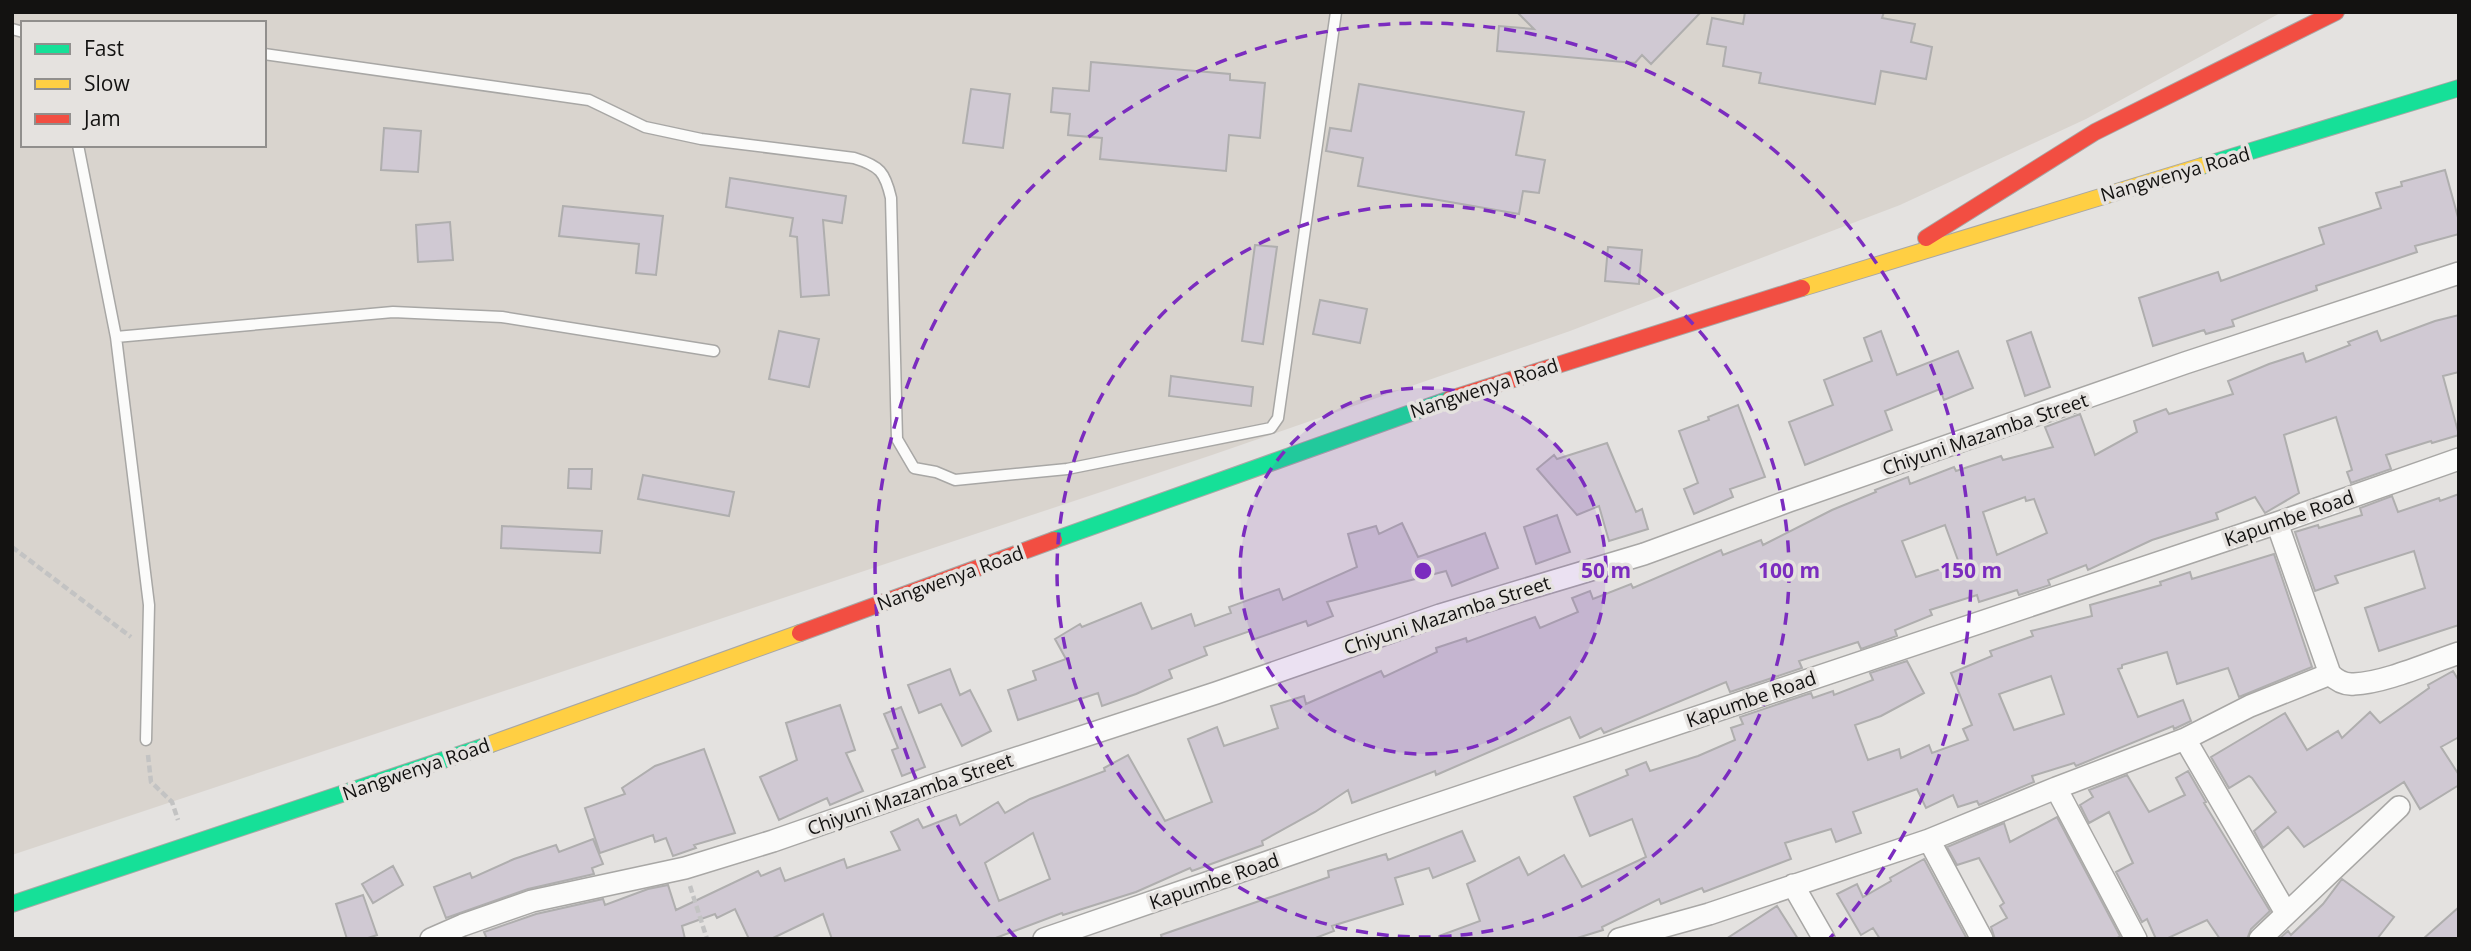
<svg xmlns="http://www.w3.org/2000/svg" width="2471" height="951" font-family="'Open Sans',sans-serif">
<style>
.built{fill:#d9d4ce;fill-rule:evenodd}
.building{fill:#d0c9d3;stroke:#afaeae;stroke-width:2;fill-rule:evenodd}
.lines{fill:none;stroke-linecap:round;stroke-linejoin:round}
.lane-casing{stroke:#a8a7a5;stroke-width:13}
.street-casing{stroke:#a8a7a5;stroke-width:24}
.fast-casing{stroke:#a8a7a5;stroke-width:18}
.slow-casing{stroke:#a8a7a5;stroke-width:18}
.jam-casing{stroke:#a8a7a5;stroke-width:18}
.path{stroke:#c3c3c3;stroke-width:4.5;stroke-dasharray:7 3.5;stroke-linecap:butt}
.lane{stroke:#fbfbfa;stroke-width:10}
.street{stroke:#fbfbfa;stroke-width:21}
.fast{stroke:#16e098;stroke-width:16}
.slow{stroke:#ffcf43;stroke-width:16}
.jam{stroke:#f24e42;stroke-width:16}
.ring{fill:none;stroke:#7b2cbf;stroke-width:3.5;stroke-dasharray:12 9}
.labels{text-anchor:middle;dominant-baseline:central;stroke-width:7;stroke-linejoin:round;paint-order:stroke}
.street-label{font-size:19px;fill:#131211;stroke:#e5e2df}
.centre{fill:#7b2cbf;stroke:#e5e2df;stroke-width:3.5}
.ring-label{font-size:21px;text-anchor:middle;font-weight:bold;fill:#7b2cbf;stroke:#e5e2df;stroke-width:7;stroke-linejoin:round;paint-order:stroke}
</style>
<rect width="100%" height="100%" fill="#e4e2e0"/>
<path class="built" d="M12,12H2282L2086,119L1900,205L1570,331L1212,455L12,855ZM23,23H264V145H23Z"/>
<path class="building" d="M1517,12H1701L1651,64L1642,55L1635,63L1497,51L1499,26L1534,29Z
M1745,12H1884L1882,18L1915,24L1911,42L1932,47L1926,79L1881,71L1875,104L1759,83L1761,73L1723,66L1726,47L1707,44L1712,18L1743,24Z
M1091,62L1230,74V80L1265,83L1260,138L1229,135L1226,171L1100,159L1102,138L1068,135L1070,114L1051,112L1053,88L1089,91Z
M1359,84L1524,112L1516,155L1545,160L1539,193L1523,191L1519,214L1358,186L1363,158L1326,151L1330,128L1351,131Z
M971,89L1010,94L1003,148L963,143Z
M384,128L421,131L418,172L381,170Z
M2445,170L2459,221V234L2415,246L2417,252L2316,286L2317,290L2232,320L2234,326L2206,334L2204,330L2153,346L2139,298L2218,272L2221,281L2324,244L2319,228L2381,208L2376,193L2402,186L2401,182Z
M730,178L846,196L842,223L823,220L829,295L801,297L797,237L790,236L793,218L726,207Z
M563,206L663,216L656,275L636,273L639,244L559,236Z
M450,222L453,260L418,262L416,225Z
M1255,245L1277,247L1263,344L1242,341Z
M1608,247L1642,250L1639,284L1605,281Z
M1320,300L1367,309L1360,343L1313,334Z
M2459,315V372L2443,376L2459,435L2432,443L2431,441L2386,455L2391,469L2351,483L2347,472L2352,470L2336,417L2284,435L2299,493L2265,513L2255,497L2216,513L2218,519L2152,540L2088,570L2086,565L2048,580L2050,585L2019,595L2017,590L1979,602L1977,595L1930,610L1932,615L1895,630L1897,636L1861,649L1858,642L1799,661L1802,668L1730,692L1726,682L1604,733L1601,728L1580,738L1570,717L1436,775L1435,771L1352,803L1348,790L1315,812L1262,841L1263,845L1192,871L1190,868L1136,892L1063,915L1062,913L993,939H832L823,914L771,939H749L735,909L717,918L715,914L682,926L685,939H487L484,932L536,914L603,899L605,905L648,889L668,885L676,910L758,871L761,876L780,868L785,881L844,859L847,868L900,850L891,832L918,819L923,828L956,815L960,825L998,802L1005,813L1030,799L1105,771L1104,768L1128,755L1165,821L1212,802L1188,739L1217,727L1224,746L1278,728L1271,706L1304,696L1306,704L1381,671L1384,677L1437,652L1436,648L1466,638L1467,642L1535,617L1540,628L1578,612L1572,598L1590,591L1593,599L1631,584L1633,588L1721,550L1723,555L1761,540L1763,545L1832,510L1876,492L1875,490L1908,477L1910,484L1954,467L1956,471L2001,456L2003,460L2053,447L2045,427L2080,414L2095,455L2137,432L2134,421L2166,409L2169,414L2233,394L2228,381L2269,364L2303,353L2306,362L2350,345L2348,342L2377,331L2381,341L2435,321ZM2025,497L2026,501L2034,499L2047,533L1997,555L1983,512ZM1945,525L1959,563L1916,577L1902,541ZM1033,833L1050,879L999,901L985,863Z
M779,331L819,339L809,387L769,379Z
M1881,331L1897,375L1958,351L1973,388L1944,400L1940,389L1885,411L1892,430L1805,465L1789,422L1833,405L1824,380L1872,361L1864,338Z
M2031,332L2050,387L2025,396L2007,341Z
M1171,376L1253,387L1251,406L1169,396Z
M1738,405L1765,477L1730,489L1733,497L1694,514L1684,489L1698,483L1679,431L1709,420L1708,417Z
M1607,443L1636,512L1642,509L1648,529L1609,541L1599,506L1577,515L1537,469L1554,455L1557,459Z
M569,469H592L591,489L568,488Z
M643,475L734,492L729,516L638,499Z
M2459,494V625L2379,651L2365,608L2425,588L2414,551L2335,576L2338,583L2315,591L2295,532L2318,525L2319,528L2362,515L2360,508L2392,496L2398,512L2439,498L2440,501Z
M1557,515L1570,552L1536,564L1524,527Z
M1402,523L1418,557L1485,533L1498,568L1452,586L1446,571L1327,602L1333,616L1308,626L1306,621L1252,640L1250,631L1204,647L1207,655L1169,670L1172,678L1136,694L1102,706L1098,693L1018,720L1008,690L1036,680L1033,671L1066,659L1055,639L1080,624L1082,627L1141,603L1152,629L1191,614L1195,626L1231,613L1229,607L1279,589L1283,600L1357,567L1348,534L1376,526L1379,534Z
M502,526L602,531L600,553L501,548Z
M2274,554L2312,667L2239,697L2228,668L2177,684L2167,652L2122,665V668L2118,669L2138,717L2183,700L2191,721L2174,729L2173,726L2076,766L2074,763L2032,776L2034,782L1979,805L1977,801L1958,807L1953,795L1926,808L1917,789L1853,812L1861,833L1836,842L1831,829L1785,843L1791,859L1704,892L1702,888L1661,904L1659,899L1602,927L1603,930L1574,939H1439V936L1480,921L1467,884L1519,857L1528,875L1564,855L1582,887L1646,857L1632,819L1590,836L1574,797L1628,775L1626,770L1646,762L1650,771L1698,756L1735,740L1731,728L1743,724L1740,717L1811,693L1813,698L1833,691L1834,695L1873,680L1870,673L1907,661L1924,693L1881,716L1855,725L1868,760L1899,749L1901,758L1929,745L1932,753L1968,740L1963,729L1972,725L1951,673L1992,656L1990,651L2033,636L2031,631L2092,616L2090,605L2161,585L2160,582L2190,572L2192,579ZM2051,676L2064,714L2014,730L1999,694Z
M950,669L960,695L970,690L991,731L962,746L941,704L919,713L908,685Z
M2453,671L2459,681V737L2441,747L2459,775V785L2420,809L2404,782L2304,847L2288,827L2263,848L2254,831L2276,812L2252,778L2249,776L2229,788L2211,757L2285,713L2307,750L2338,731L2342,738L2370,712L2380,723L2429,688L2428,685Z
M840,705L855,750L846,753L863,791L830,805L827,798L779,820L760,777L797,760L786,723Z
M901,707L925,767L902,776L892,750L898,748L884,714Z
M704,749L735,833L694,845L696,848L673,856L666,838L655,842L653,835L600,853L585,808L625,794L622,788L655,766Z
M2188,771L2206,802L2204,803L2270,911L2251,929L2247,939H2220L2207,920L2166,939H2156L2147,919L2142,922L2116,872L2133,863L2109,812L2089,823L2080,805L2093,797L2089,790L2127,775L2149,812L2185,795L2176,778Z
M2057,817L2120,936L2116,939H1995L1991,927L2007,918L2000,906L2004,903L1979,858L1957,865L1947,847L2004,823L2010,842Z
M1462,831L1475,861L1433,878L1429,868L1395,878L1403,904L1332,926L1334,931L1313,939H1162L1161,935L1329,877L1328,871L1386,854L1388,860Z
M593,839L603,864L592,868L594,874L528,889L446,918L434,887L470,873L472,878L514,859L556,845L559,852Z
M1924,859L1967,939H1880L1873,928L1861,935L1837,894L1857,884L1863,897L1891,881L1890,878Z
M393,866L403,885L373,903L362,884Z
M2342,879L2394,917L2377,939H2279L2288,931L2291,935L2323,904Z
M363,895L377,935L365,939H347L336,904Z
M1777,906L1798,939H1726Z
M2459,907V939H2423Z"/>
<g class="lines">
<g class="lane-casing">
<path id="lane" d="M12,29L23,32
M264,54L589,100L645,127L701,139L854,158C880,166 885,172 891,198L897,439L914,468L936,472L955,480L1067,469L1271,428L1278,418L1336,12
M78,145L116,337L149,605L146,740
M116,337L393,312L502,317L714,351"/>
</g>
<g class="street-casing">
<path id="street" d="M2277,523L2330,674C2336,680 2344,685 2354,684C2384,683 2429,663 2459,653
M2185,739L2286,913
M2056,788L2136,939
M1929,840L1982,939
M1793,885L1824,939
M431,939L463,925L532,901L685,868L773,841L931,786L1216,693L1440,615L1644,554L1789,501L2185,363L2459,273
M1044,939L1378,824L2277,523L2459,459
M1619,939L1709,914L1929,840L2056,788L2185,739L2250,706L2330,674
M2260,939L2399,807"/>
</g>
<g class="fast-casing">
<path id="fast" d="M2202,166L2459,88
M1054,540L1450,399
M12,904L491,744"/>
</g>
<g class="slow-casing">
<path id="slow" d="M1802,288L2202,166
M491,744L800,633"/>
</g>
<g class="jam-casing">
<path id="jam" d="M1926,238L2095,132L2336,12
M1450,399L1802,288
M800,633L1054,540"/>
</g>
<path class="path" d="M12,547L131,637
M148,755L151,782L172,802L178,820
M690,886L707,939"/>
<use href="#lane" class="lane"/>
<use href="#street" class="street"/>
<use href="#fast" class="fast"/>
<use href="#slow" class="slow"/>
<use href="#jam" class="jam"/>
</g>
<circle cx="1423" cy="571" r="183" fill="#7b2cbf" fill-opacity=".12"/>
<g class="ring">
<circle cx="1423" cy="571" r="183"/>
<circle cx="1423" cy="571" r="366"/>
<path d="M1016 938A548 548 0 1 1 1830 938"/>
</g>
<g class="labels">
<g class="street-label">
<text transform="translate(2175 174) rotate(-16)">Nangwenya Road</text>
<text transform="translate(1484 388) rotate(-18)">Nangwenya Road</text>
<text transform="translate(1985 434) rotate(-19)">Chiyuni Mazamba Street</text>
<text transform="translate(2289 518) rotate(-19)">Kapumbe Road</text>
<text transform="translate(950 578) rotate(-20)">Nangwenya Road</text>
<text transform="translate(1447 615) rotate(-18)">Chiyuni Mazamba Street</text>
<text transform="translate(1751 699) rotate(-19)">Kapumbe Road</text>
<text transform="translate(416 769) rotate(-19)">Nangwenya Road</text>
<text transform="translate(910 794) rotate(-19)">Chiyuni Mazamba Street</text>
<text transform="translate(1214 881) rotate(-19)">Kapumbe Road</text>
</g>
</g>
<circle cx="1423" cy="571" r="10" class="centre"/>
<g class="ring-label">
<text x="1606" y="578">50 m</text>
<text x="1789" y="578">100 m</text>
<text x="1971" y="578">150 m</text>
</g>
<rect width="2471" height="951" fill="none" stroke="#131211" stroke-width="28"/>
<rect x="21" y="21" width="245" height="126" fill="#e5e2df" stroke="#918f8d" stroke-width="2"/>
<rect x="35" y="44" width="35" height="10" fill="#16e098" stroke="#918f8d" stroke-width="2"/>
<text x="84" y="56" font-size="21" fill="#131211">Fast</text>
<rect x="35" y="79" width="35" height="10" fill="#ffcf43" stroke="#918f8d" stroke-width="2"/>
<text x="84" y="91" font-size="21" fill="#131211">Slow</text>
<rect x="35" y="114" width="35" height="10" fill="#f24e42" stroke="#918f8d" stroke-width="2"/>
<text x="84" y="126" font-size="21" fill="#131211">Jam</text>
</svg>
